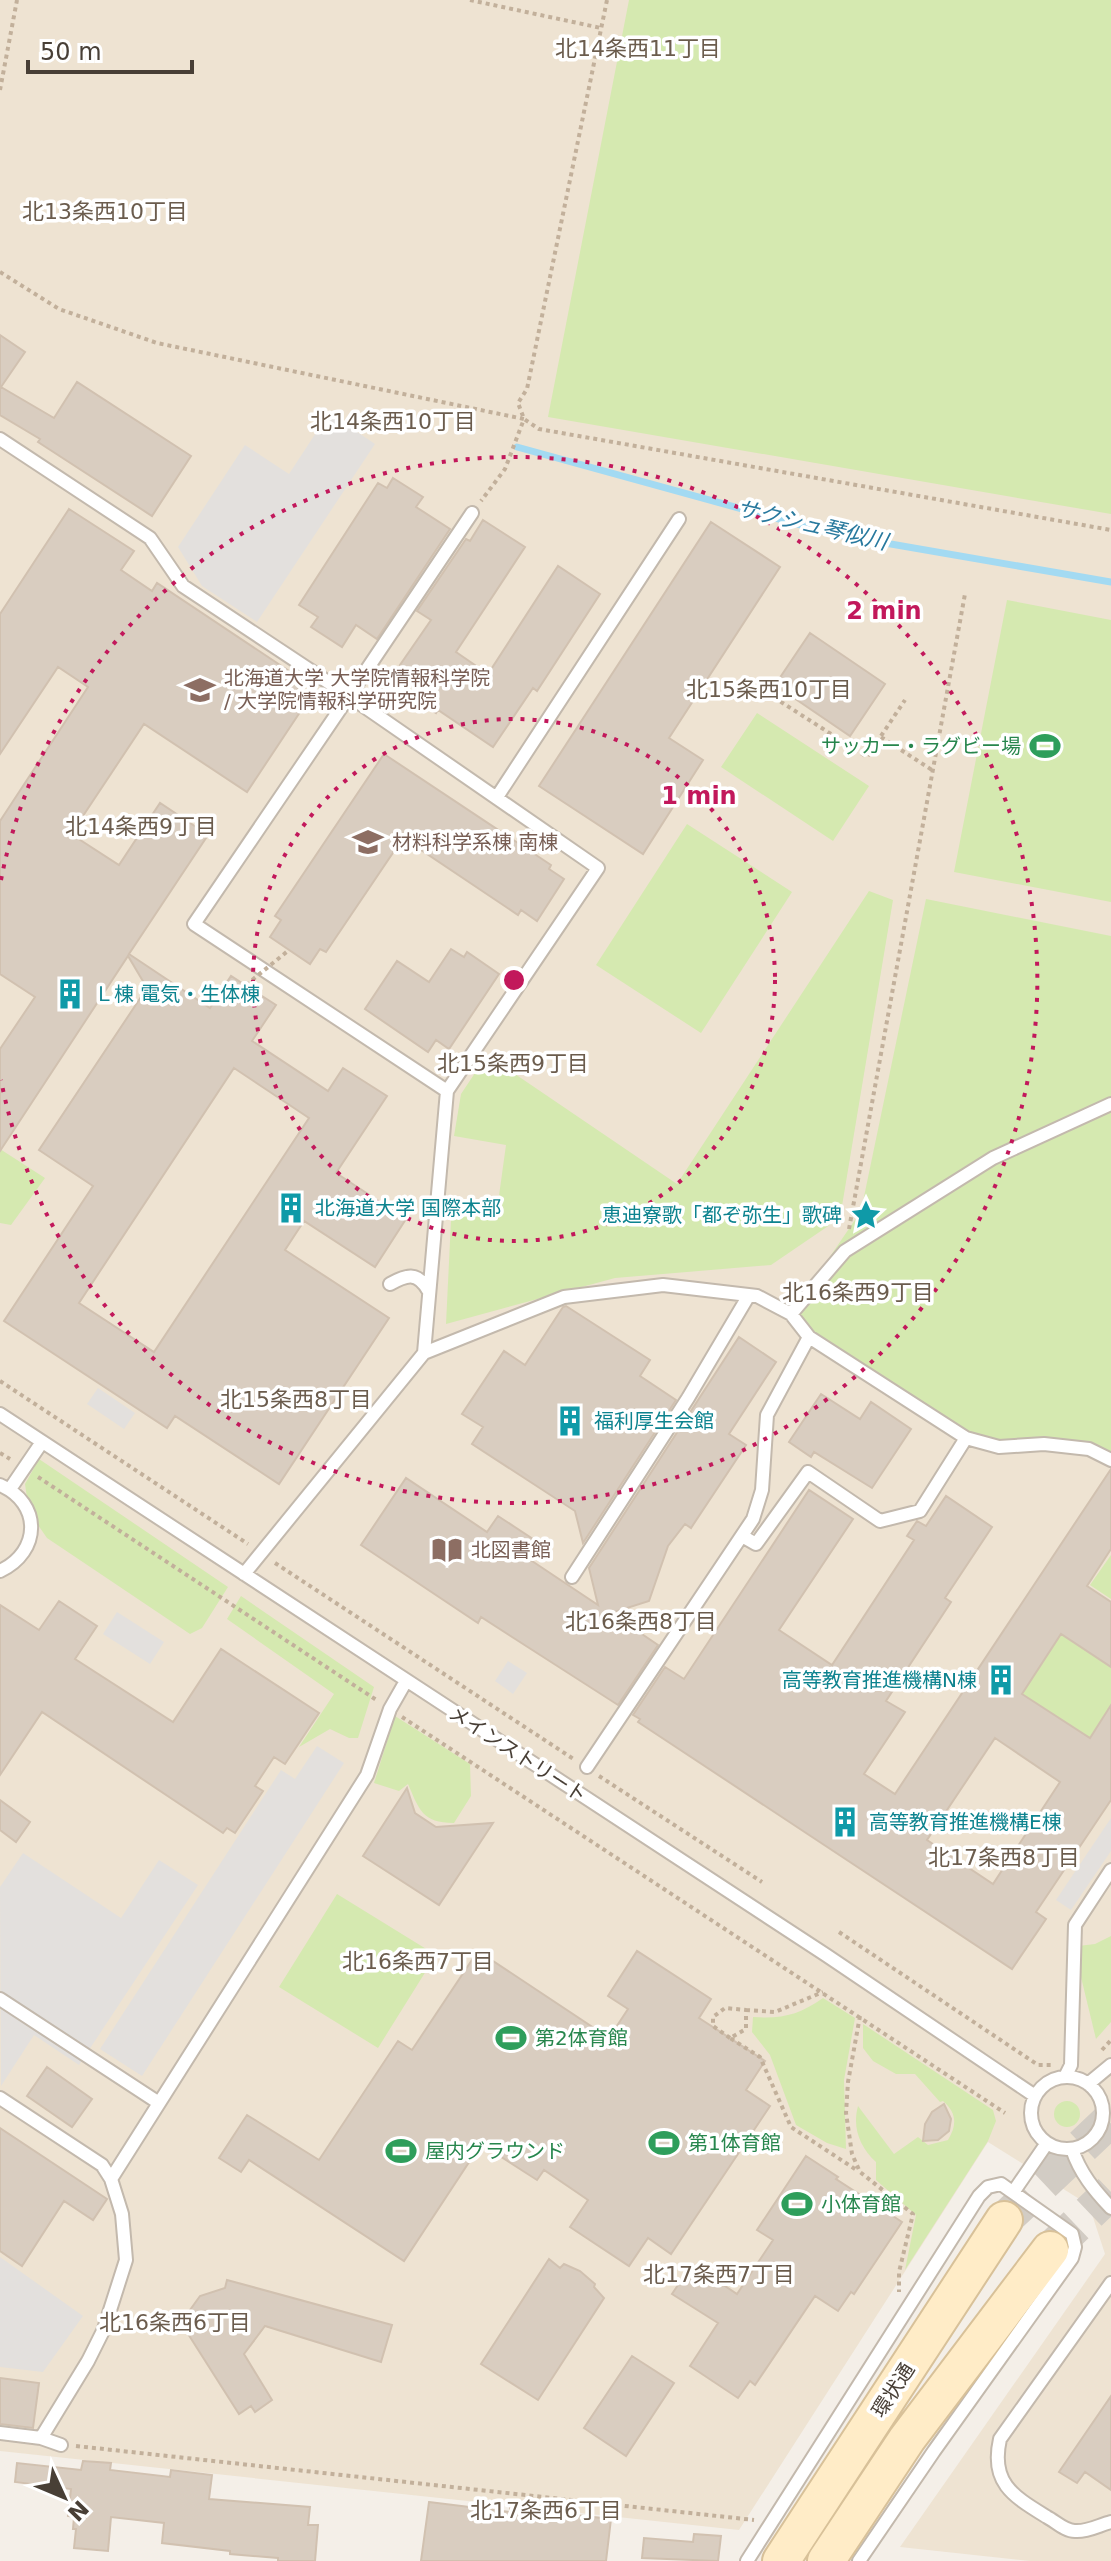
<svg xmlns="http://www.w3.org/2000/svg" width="1111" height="2561" font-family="'DejaVu Sans','Noto Sans JP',sans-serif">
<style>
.education{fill:#eee3d2}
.green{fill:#d5e9b0}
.parking{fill:#e3e0dd}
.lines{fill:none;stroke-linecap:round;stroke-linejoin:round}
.stream{stroke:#a3daf2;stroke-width:7}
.building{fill:#d9cdc0;stroke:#d1c1b0;stroke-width:2;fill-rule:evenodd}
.secondary-tunnel{stroke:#d2ccc4;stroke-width:36;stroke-dasharray:36 18;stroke-linecap:butt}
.lane-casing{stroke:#c3b9ad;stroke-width:16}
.secondary-casing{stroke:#d8c199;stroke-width:40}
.path{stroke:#c2b09b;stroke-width:4;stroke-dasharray:4 4;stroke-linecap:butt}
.lane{stroke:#fff;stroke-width:12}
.secondary{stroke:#ffecc7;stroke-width:36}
.path-bridge{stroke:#c2b09b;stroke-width:4;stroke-dasharray:4 4;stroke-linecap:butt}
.ring{fill:none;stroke:#c2185b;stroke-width:4;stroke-dasharray:4 8}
.labels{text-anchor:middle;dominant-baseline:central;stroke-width:7;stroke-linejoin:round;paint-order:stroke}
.education-label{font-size:20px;fill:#785e54;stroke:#fff;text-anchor:start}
.leisure-label{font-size:20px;fill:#27864d;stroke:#fff;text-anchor:start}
.culture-label{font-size:20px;fill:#0d838f;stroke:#fff;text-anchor:start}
.street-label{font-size:20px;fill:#483f36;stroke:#fff}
.neighbourhood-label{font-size:22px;fill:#6b5c4d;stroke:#fff}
.water-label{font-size:22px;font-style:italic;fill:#28799e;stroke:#fff}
.centre{fill:#c2185b;stroke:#fff;stroke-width:4}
.ring-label{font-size:24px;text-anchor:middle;font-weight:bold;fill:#c2185b;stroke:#fff;stroke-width:7;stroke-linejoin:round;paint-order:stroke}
</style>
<rect width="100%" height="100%" fill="#f4efe8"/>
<path class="education" d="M0,0H1111V2561H1030L900,2547L1105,2254L1089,2205L988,2142L739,2530L0,2451Z"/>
<path class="green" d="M629,0H1111V514L548,417Z
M1007,600L1111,620V902L954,872Z
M757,713L869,786L833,841L721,767Z
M687,824L792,892L701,1033L596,965Z
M869,891L893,900L840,1218L771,1265L615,1278L446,1324L452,1200L498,1203L506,1145L454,1136L461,1094L487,1055L677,1184Z
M926,899L1111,936V1461L1089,1449L999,1447L966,1438L809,1337L791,1314L861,1211Z
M0,1149L45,1178L11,1225L0,1223Z
M39,1459L228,1587L202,1628L190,1634L47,1538L29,1512L25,1484Z
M1111,1555V1599L1090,1585Z
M241,1596L374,1687L358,1738H349L330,1729L299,1747L334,1694L227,1619Z
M1061,1634L1111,1667V1705L1090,1738L1022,1694Z
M395,1716L470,1764L471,1796L454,1823C422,1823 419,1809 408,1784L399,1791L374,1783Z
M337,1894L436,1955L378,2048L279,1987Z
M1111,1936V2022L1096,2039L1080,1973L1070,1947L1095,1944Z
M823,1998L855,2018L844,2080L846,2149L827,2143L796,2125L770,2055L752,2032L753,2017C782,2019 799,2015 823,1998Z
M863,2024L993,2110L996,2121L988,2141L905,2270L916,2215L876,2180V2162C860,2147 852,2128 858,2106L894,2154L918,2137L928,2145L948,2140C957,2125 957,2113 943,2101L940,2102L915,2074H896L873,2061L863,2048Z
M1054 2114a13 13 0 1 1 26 0a13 13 0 1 1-26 0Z"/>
<path class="parking" d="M329,413L375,444L257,622L202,586L178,547L245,445L289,474Z
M98,1388L135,1413L124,1429L87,1404Z
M117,1612L164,1642L150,1664L103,1634Z
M508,1661L527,1673L513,1694L495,1681Z
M317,1746L344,1763L142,2076L100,2049L281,1770L295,1779Z
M1111,1818V1851L1071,1910L1056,1900Z
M23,1853L121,1918L159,1860L198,1885L79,2065L34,2035L1,2086L0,1887Z
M0,2257L83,2316L43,2372L0,2367Z"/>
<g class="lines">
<path class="stream" d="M517,447L833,534L1111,582"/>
</g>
<path class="building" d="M0,335L25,352L1,387L54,418L77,382L191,456L152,516L38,442L40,439L0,415Z
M393,478L423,497L416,507L450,529L377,639L356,625L342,647L311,627L318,617L299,605L378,483L387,488Z
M69,509L134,551L121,570L152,591L157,583L304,681L298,689L310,697L247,792L144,724L71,834L119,865L160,803L208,835L129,954L210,1008L231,976L276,1005L252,1041L328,1091L343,1068L387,1096L336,1173L406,1219L375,1267L304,1221L285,1250L389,1318L279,1484L175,1416L167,1428L4,1321L93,1186L39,1150L147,988L128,956L0,1151V1049L35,997L0,974V821L88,687L58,667L0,754V614ZM234,1068L309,1118L154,1352L79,1303Z
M483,520L525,547L456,652L488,674L558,566L600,594L537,691L533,688L493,747L438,710L436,713L418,701L429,683L400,665L431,620L417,611L466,539L470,541Z
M711,522L780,567L669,738L703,760L643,854L539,786Z
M810,633L885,684L850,736L775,685Z
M384,754L551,865L549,869L564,879L537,921L521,910L518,915L403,838L326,952L320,949L310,964L270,937L281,920L275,916Z
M451,949L464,957L467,952L499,974L449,1049L436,1040L428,1052L365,1009L397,961L429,982Z
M566,1306L650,1360L640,1376L676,1400L583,1543L575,1511L472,1444L483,1427L462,1414L504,1351L525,1365L563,1307Z
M739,1337L776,1362L729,1434L746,1445L691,1528L685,1524L668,1546L649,1601L611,1613L658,1645L618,1705L481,1617L478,1623L361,1545L406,1478L487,1532L498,1516L533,1539L523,1555L598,1605L589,1568Z
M821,1394L860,1419L871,1402L911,1429L872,1488L814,1452L811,1457L789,1442Z
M1111,1469V1549L1087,1586L1111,1602V1667L1061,1634L1022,1694L1090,1738L1111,1705V1800L1036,1912L1046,1919L1012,1969L638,1722L640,1719L633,1715L665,1667L684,1679L809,1490L853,1519L779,1630L832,1665L914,1540L907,1536L917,1521L926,1526L946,1496L992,1527L945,1598L951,1602L886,1701L905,1712L864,1774L895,1794ZM995,1738L1060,1782L993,1884L927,1840Z
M59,1601L97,1626L75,1659L173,1722L221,1649L319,1713L285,1764L274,1757L255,1786L263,1791L235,1833L227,1828L223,1833L42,1712L0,1775V1605L39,1630Z
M407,1788L415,1813L436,1827L493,1823L439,1905L363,1856Z
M0,1800L30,1822L16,1842L0,1830Z
M478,1951L609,2038L628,2009L608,1996L637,1951L711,1999L699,2018L765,2061L746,2090L770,2106L671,2254L648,2238L629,2266L570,2227L588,2200L544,2170L537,2180L481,2144L404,2261L249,2160L241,2172L219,2158L247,2115L319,2160L398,2041L412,2050Z
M47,2067L92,2099L72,2127L27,2096Z
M944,2104L951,2119L949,2131L938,2140L923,2141L925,2124L932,2112Z
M0,2128L107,2199L93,2220L64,2201L22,2266L0,2251Z
M806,2156L838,2177L836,2179L902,2222L854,2294L851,2292L838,2311L815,2296L755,2385L750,2381L738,2398L690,2366L718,2323L672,2294L692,2264L737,2294L773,2240L757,2230Z
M549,2259L560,2268L564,2264L580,2271L595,2284L594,2287L604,2298L538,2400L481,2364Z
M227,2280L392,2325L381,2362L265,2326L244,2354L272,2400L255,2412L251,2406L239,2414L183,2326L192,2319L190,2310L200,2296L225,2288Z
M632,2356L674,2383L626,2456L584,2428Z
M0,2378L39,2383L33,2428L0,2424Z
M1111,2396V2490L1085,2472L1077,2483L1059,2472Z
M83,2461L111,2463L110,2470L170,2477L171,2470L212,2475L209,2499L310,2507L308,2525H318L315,2561H278V2558L230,2554V2551L162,2543L164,2523L111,2517L108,2551L74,2548L76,2529H73L74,2517L68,2516L71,2489L15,2482L17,2463L81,2470Z
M429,2502L510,2512V2508L611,2519L606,2561H421Z
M694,2534L721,2536L718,2561L642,2558L644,2538L693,2542Z"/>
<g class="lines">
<path class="secondary-tunnel" d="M1004,2220L1111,2119
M1050,2250L1111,2192"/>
<g class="lane-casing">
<path id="lane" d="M0,439L150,538L183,586L349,696L194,924L447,1091L424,1353L244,1574
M497,797L679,519
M447,1091L598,868L349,696L472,513
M390,1284C406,1275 417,1271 428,1290
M791,1314L809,1337L966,1438L999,1447L1044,1444L1089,1449L1111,1460
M424,1353L564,1297L663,1285L757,1296L791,1314L845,1251L993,1158L1111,1104
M0,1414L826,1955L1035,2096
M0,1485C42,1503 41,1552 0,1571
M10,1489L42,1442
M742,1536L756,1544L808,1472L880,1521L920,1511L966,1438
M572,1577L688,1398L749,1295
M587,1767L753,1519L762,1490L767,1415L809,1337
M0,1999L159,2103
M1031 2113a36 36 0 1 1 72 0a36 36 0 1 1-72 0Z
M1065,2077L1071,2065L1075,1925L1111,1870
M1088,2084L1111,2065
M0,2098L102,2165L111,2179L122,2214L126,2260L104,2329L88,2361L41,2438
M1072,2149C1080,2173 1094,2190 1111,2208
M111,2179L367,1775L390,1709L406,1681
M1014,2191L1047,2143
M1111,2283L1000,2439C990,2483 1013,2496 1047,2517C1055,2521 1065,2531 1075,2531C1088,2532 1099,2525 1111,2522
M0,2433L41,2438L61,2445
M747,2561L979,2196L988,2187L1001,2184L1072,2234L1075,2247L1072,2258L934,2451L859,2561"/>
</g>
<g class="secondary-casing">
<path id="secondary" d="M781,2561L1004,2220
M826,2561L907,2439L1050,2250"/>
</g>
<path class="path" d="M470,0L601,28
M607,0L527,389L518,403L524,419L539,429L1111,530
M0,90L17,0
M0,272L59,309L157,343L524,419L505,469L481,501
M767,693L867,757L905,700
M881,737L932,770
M849,1229L965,594
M0,1381L248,1544
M0,1453L10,1459
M38,1477L378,1701
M275,1563L575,1760
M402,1717L1005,2113
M599,1776L762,1882
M839,1932L1038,2065H1053
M746,2010L775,2012L823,1992
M860,2016L848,2082L846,2113L852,2154L860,2172L913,2214L899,2272V2292
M730,2038L713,2026V2017L725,2008L746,2010V2029L730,2038L760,2057L791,2127L858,2171
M1102,2050L1111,2040
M76,2446L754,2520"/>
<use href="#lane" class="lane"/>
<use href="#secondary" class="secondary"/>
<path class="path-bridge" d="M246,985L289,950"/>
</g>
<g class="ring">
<circle cx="514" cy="980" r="261"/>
<path d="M1 880A523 523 0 1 1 1 1080"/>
</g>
<defs>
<g id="university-bare" transform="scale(2.4)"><path d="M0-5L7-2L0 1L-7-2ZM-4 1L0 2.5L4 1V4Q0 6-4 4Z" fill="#8d6e63" stroke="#fff" stroke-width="2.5" paint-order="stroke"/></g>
<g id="stadium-bare" transform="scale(2.4)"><path d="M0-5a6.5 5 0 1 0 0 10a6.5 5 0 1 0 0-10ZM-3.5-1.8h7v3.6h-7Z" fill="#2e9e5b" stroke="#fff" stroke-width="2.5" paint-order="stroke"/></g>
<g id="building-bare" transform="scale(2.4)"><path d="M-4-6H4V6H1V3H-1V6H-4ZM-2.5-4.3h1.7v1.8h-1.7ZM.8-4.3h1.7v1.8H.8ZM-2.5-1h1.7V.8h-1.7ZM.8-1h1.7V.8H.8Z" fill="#0f9aa8" stroke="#fff" stroke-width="2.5" paint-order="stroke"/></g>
<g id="sight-bare" transform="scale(2.4)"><path d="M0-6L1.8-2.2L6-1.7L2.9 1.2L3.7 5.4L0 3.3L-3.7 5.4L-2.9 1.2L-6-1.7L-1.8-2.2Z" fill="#0f9aa8" stroke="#fff" stroke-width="2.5" paint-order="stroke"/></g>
<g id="library-bare" transform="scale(2.4)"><path d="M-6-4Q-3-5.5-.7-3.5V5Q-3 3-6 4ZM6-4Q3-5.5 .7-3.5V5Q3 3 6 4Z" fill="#8d6e63" stroke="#fff" stroke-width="2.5" paint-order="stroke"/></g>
</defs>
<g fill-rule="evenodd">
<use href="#university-bare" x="200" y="690"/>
<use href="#stadium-bare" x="1045" y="746"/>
<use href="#university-bare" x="368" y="842"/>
<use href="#building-bare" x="70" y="994"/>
<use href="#building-bare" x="291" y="1208"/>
<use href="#sight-bare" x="866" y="1215"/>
<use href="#building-bare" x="570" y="1421"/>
<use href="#library-bare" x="447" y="1550"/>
<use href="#building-bare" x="1001" y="1680"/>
<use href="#building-bare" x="845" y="1822"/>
<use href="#stadium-bare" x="511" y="2038"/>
<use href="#stadium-bare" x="664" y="2143"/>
<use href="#stadium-bare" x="401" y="2151"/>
<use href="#stadium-bare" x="797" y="2204"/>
</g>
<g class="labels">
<g class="education-label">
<text x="224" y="678">北海道大学 大学院情報科学院<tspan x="224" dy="23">/ 大学院情報科学研究院</tspan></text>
<text x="392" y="842">材料科学系棟 南棟</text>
<text x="471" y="1550">北図書館</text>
</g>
<g class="leisure-label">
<text x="1021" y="746" text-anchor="end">サッカー・ラグビー場</text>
<text x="535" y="2038">第2体育館</text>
<text x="688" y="2143">第1体育館</text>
<text x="425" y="2151">屋内グラウンド</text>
<text x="821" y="2204">小体育館</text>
</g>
<g class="culture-label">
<text x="94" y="994">Ｌ棟 電気・生体棟</text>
<text x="315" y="1208">北海道大学 国際本部</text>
<text x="842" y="1215" text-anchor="end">恵迪寮歌「都ぞ弥生」歌碑</text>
<text x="594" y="1421">福利厚生会館</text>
<text x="977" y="1680" text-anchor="end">高等教育推進機構N棟</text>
<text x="869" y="1822">高等教育推進機構E棟</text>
</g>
<g class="street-label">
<text transform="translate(518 1754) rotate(33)">メインストリート</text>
<text transform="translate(893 2390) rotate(-57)">環状通</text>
</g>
<g class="neighbourhood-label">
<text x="638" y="48">北14条西11丁目</text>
<text x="105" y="211">北13条西10丁目</text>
<text x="393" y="421">北14条西10丁目</text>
<text x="769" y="689">北15条西10丁目</text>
<text x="141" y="826">北14条西9丁目</text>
<text x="513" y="1063">北15条西9丁目</text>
<text x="858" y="1292">北16条西9丁目</text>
<text x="296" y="1399">北15条西8丁目</text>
<text x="641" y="1621">北16条西8丁目</text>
<text x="1004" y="1857">北17条西8丁目</text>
<text x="418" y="1961">北16条西7丁目</text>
<text x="719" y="2274">北17条西7丁目</text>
<text x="175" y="2322">北16条西6丁目</text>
<text x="546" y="2510">北17条西6丁目</text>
</g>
<g class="water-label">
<text transform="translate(812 525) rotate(13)">サクシュ琴似川</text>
</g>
</g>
<circle cx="514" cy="980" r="12" class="centre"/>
<g class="ring-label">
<text x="884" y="619">2 min</text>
<text x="699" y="804">1 min</text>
</g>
<g transform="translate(64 2497) rotate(134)" stroke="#ffffff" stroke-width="6" paint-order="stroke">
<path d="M0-6L14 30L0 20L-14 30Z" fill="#483f36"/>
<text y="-12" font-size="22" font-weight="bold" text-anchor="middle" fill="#483f36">N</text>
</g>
<path d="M28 60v12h164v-12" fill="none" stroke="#483f36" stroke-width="4"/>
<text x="40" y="60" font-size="24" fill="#483f36" stroke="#ffffff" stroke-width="6" paint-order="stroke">50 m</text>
</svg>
